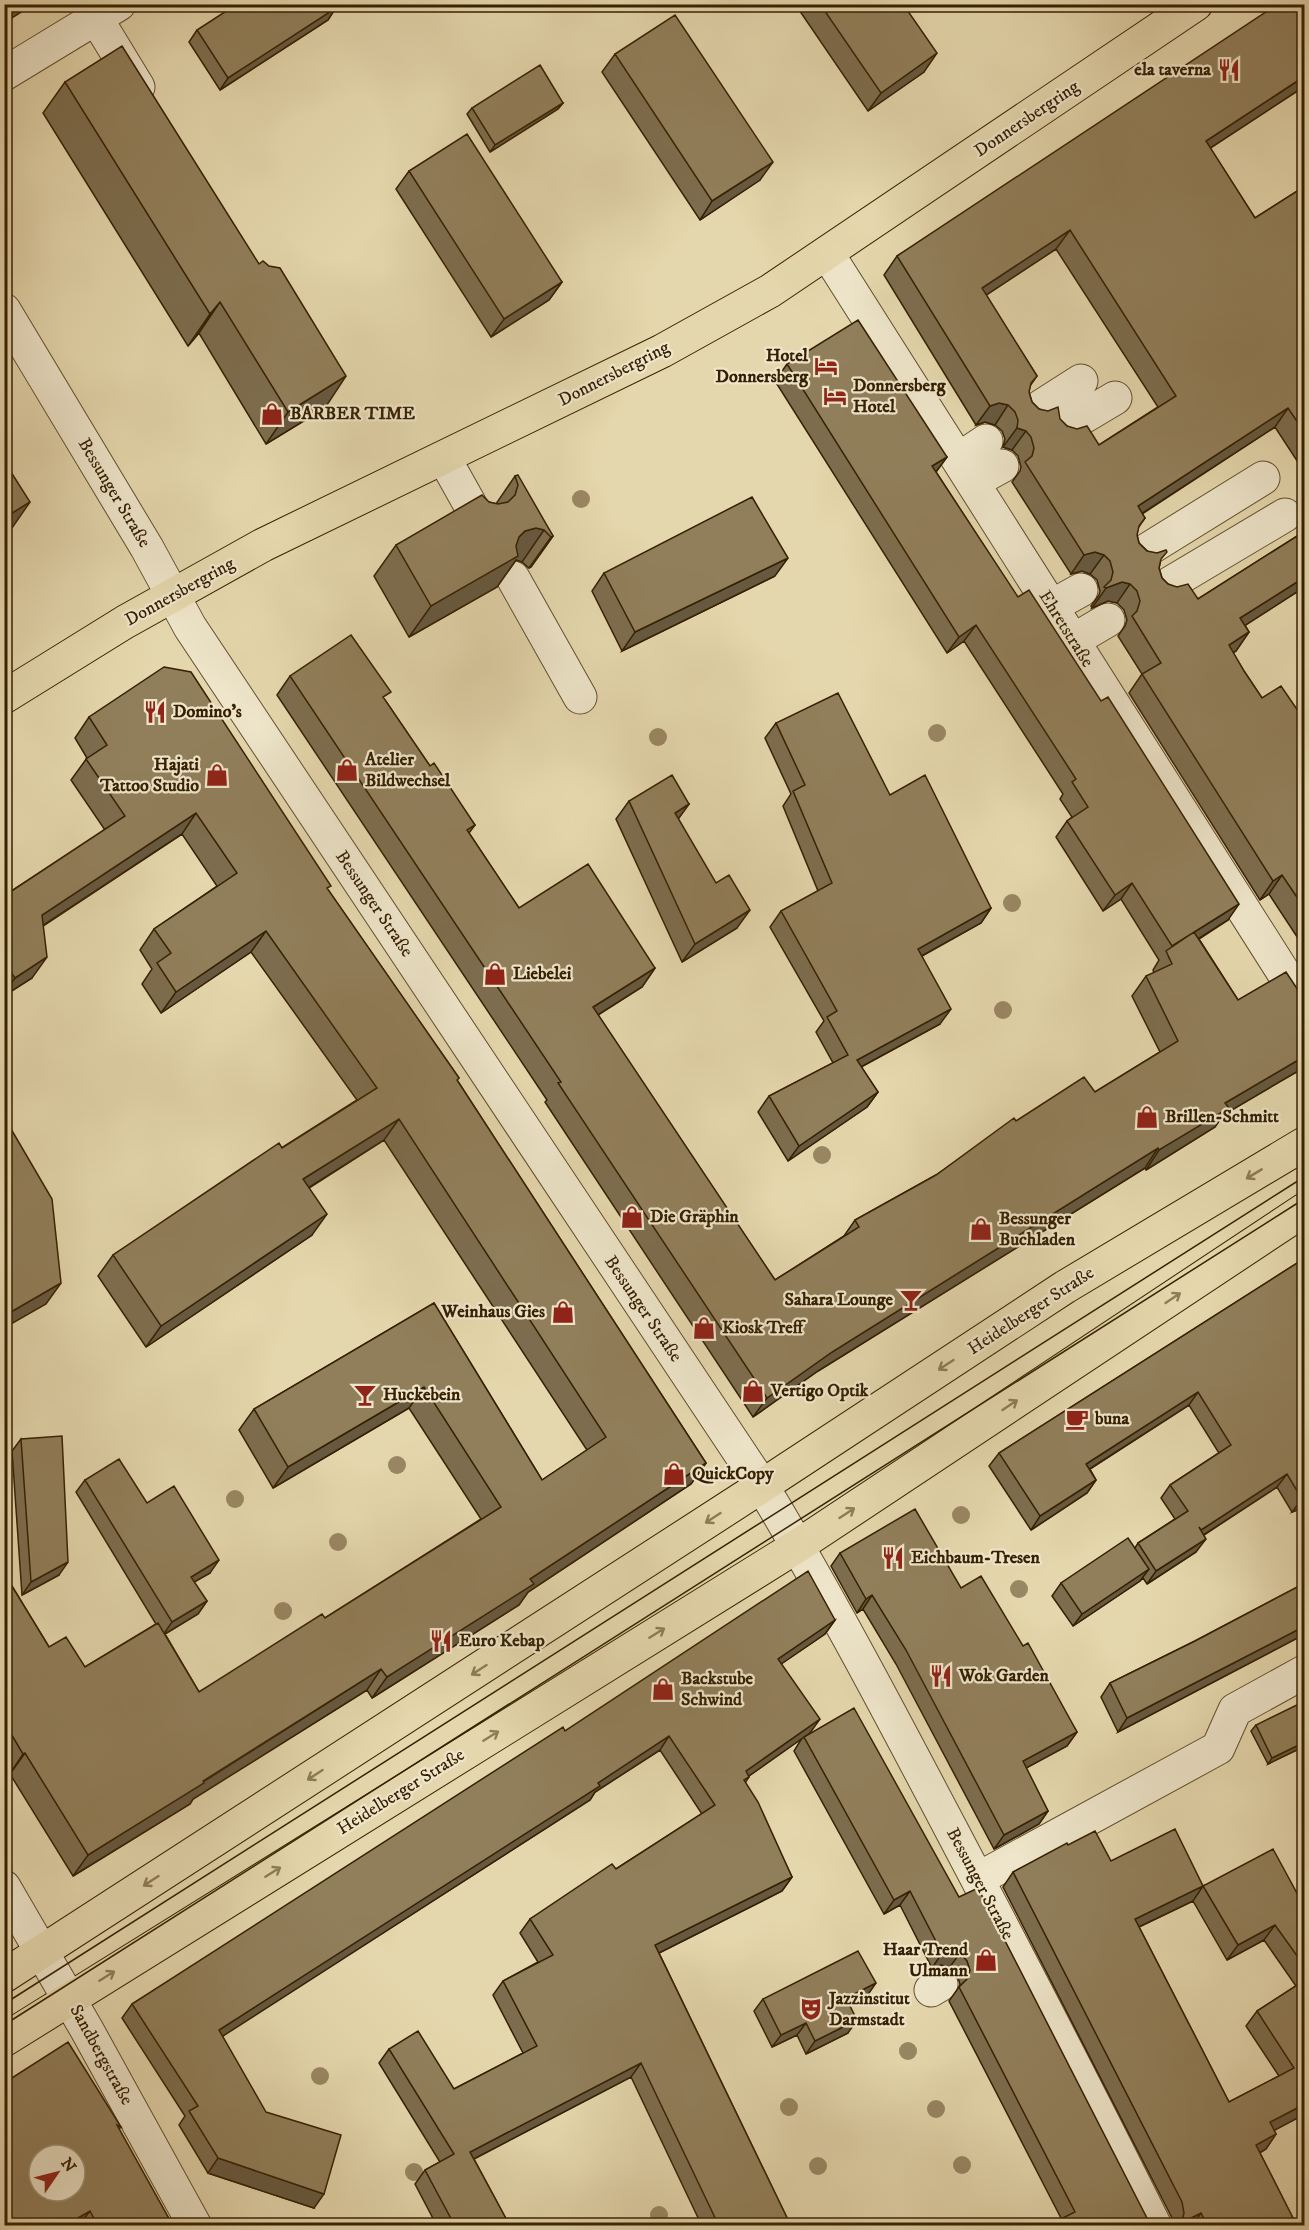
<svg xmlns="http://www.w3.org/2000/svg" width="1309" height="2230" font-family="'IM FELL DW Pica',serif">
<style>
.lines{fill:none;stroke-linecap:round;stroke-linejoin:round}
.minor-casing{stroke:#624e2d;stroke-width:35}
.major-casing{stroke:#362002;stroke-width:35}
.minor{stroke:#eee5ca;stroke-width:33}
.major{stroke:#e5d7ad;stroke-width:33}
.tram{stroke:#362002;stroke-width:1.5}
.tree{fill:#998763}
.wall{fill:#7d6d4e;stroke:#362002;stroke-width:1.5;fill-rule:evenodd}
.shaded-wall{fill:#665940;stroke:#362002;stroke-width:1.5}
.building{fill:#917f5b;stroke:#362002;stroke-width:1.5;fill-rule:evenodd}
.oneway{stroke:#8e7c58}
.labels{text-anchor:middle;dominant-baseline:central;stroke-width:4.5;stroke-linejoin:round;paint-order:stroke}
.poi-label{font-size:18px;font-weight:bold;fill:#362002;stroke:#eee5ca;text-anchor:start}
.street-label{font-size:18px;fill:#362002;stroke:#eee5ca}
</style>
<rect width="100%" height="100%" fill="#e5d7ad"/>
<filter id="stains"><feTurbulence type="fractalNoise" baseFrequency=".00333" numOctaves="4"/><feColorMatrix values="0 0 0 0 .2 0 0 0 0 .09 0 0 0 0 .02 0 0 0 .5 -.17"/></filter>
<radialGradient id="worn" r=".72"><stop offset=".6" stop-color="#630" stop-opacity="0"/><stop offset="1" stop-color="#630" stop-opacity=".3"/></radialGradient>
<g class="lines">
<g class="minor-casing">
<path id="minor" d="M96,18L138,87
M4,74L119,4
M827,253L1304,1005
M4,310L147,548L190,627L762,1486C830,1599 891,1715 952,1831C1021,1962 1089,2093 1155,2226
M1034,411L1081,381
M1063,429L1115,398
M444,458L477,517
M959,459L986,441
M973,482L1002,466
M1142,553L1263,478
M513,578L580,697
M1164,587L1285,515
M1052,606L1081,590
M1074,640L1108,620
M978,1879L1218,1748L1235,1710L1304,1672
M4,1887L87,2030L195,2226
M931,1990L941,1984"/>
</g>
<g class="major-casing">
<path id="major" d="M4,697L125,622L263,545L662,351L770,291L1196,4
M4,1976L762,1486L1065,1287L1304,1144
M4,2040L799,1545L1304,1210"/>
</g>
<use href="#minor" class="minor"/>
<use href="#major" class="major"/>
<path class="tram" d="M4,2004L1304,1177
M4,2025L1304,1199"/>
</g>
<g class="tree">
<circle cx="581" cy="499" r="9"/>
<circle cx="937" cy="733" r="9"/>
<circle cx="658" cy="737" r="9"/>
<circle cx="1012" cy="903" r="9"/>
<circle cx="1003" cy="1010" r="9"/>
<circle cx="822" cy="1155" r="9"/>
<circle cx="397" cy="1465" r="9"/>
<circle cx="235" cy="1499" r="9"/>
<circle cx="961" cy="1515" r="9"/>
<circle cx="338" cy="1542" r="9"/>
<circle cx="1019" cy="1589" r="9"/>
<circle cx="283" cy="1611" r="9"/>
<circle cx="908" cy="2051" r="9"/>
<circle cx="320" cy="2076" r="9"/>
<circle cx="789" cy="2107" r="9"/>
<circle cx="936" cy="2109" r="9"/>
<circle cx="962" cy="2165" r="9"/>
<circle cx="818" cy="2166" r="9"/>
<circle cx="414" cy="2172" r="9"/>
<circle cx="659" cy="2215" r="9"/>
</g>
<path class="wall" d="M795,4H903L924,72L868,111Z
M1305,4V86L1210,148L1255,218L1305,186V473L1275,427L1142,514L1145,518L1138,528L1137,535L1139,543L1160,563L1159,568L1162,578L1168,584L1198,599L1305,531V598L1300,590L1245,625L1249,632L1236,651L1233,653L1244,671L1262,698L1305,721V949L1269,894L1260,900L1129,693L1142,674L1118,636L1125,626L1127,620L1124,610L1117,603L1108,601L1092,608L1091,606L1099,595L1100,591L1097,580L1090,574L1082,571L1071,574L1012,482L1020,471L1021,467L1018,456L1012,450L1003,447L1005,439L1002,431L995,425L985,422L976,425L884,275L897,256ZM1056,249L1158,407L1099,445L1067,426L1060,419L1039,409L1032,402L1029,392L1030,386L1037,376L986,295Z
M333,12L328,20L220,90L189,42L197,30Z
M615,54L760,180L700,220L602,72Z
M65,82L325,408L266,444L199,333L188,346L43,113Z
M563,103L558,109L490,152L467,114L472,108Z
M409,171L562,282L549,300L491,337L396,189Z
M787,364L947,457L936,472L1228,920L1199,939L1238,1000L1302,996L1305,999V1067L1223,1115L1215,1127L1146,1170L1145,1168L818,1371L753,1417L545,1102L547,1100L277,695L290,676L385,700L430,766L475,825L469,833L519,908L655,968L642,987L598,1015L775,1280L844,1236L855,1220L936,1175L1016,1121L1095,1092L1160,1052L1132,996L1146,976L1154,973L1153,970L1159,960L1121,899L1103,911L1056,837L1067,821L1072,817L1060,799L1063,794L964,641L947,653L775,381Z
M515,476L553,536L531,567L529,568L522,562L516,560L497,587L409,637L374,576L396,545L489,502L496,504Z
M604,573L775,576L622,651L592,591Z
M89,717L328,890L459,1078L457,1080L706,1463L691,1484L528,1592L519,1605L372,1698L367,1690L193,1799L190,1804L73,1876L10,1774L9,1775L4,1768V1573L49,1647L85,1667L156,1624L76,1492L85,1480L147,1503L210,1573L194,1582L207,1601L198,1614L165,1634L199,1692L325,1618L481,1519L409,1408L273,1488L239,1430L254,1409L434,1303L542,1480L587,1450L384,1140L309,1188L312,1235L146,1347L98,1276L113,1255L357,1100L251,952L161,1013L142,984L152,969L140,950L154,929L217,886L182,834L43,926L32,978L4,996V896L105,830L71,780L87,758L75,738Z
M776,723L890,795L991,908L981,923L922,956L940,1024L861,1067L878,1092L867,1107L788,1161L758,1112L769,1096L833,1063L816,1032L824,1021L770,927L781,911L818,891L783,806L791,794L765,738Z
M629,801L689,804L678,819L737,928L682,962L616,819Z
M1305,1258V1507L1292,1512L1277,1487L1204,1535L1196,1552L1147,1584L1143,1578L1140,1581L1073,1626L1052,1596L1061,1583L1135,1548L1138,1543L1175,1519L1161,1498L1170,1485L1219,1453L1189,1405L1090,1469L1096,1480L1087,1493L1031,1530L989,1466L999,1453Z
M21,1439L59,1575L22,1595L12,1451Z
M840,1553L961,1588L1023,1646L1077,1732L1067,1746L1026,1768L1048,1811L1039,1824L994,1849L896,1664L863,1609L857,1613L831,1566Z
M1305,1583V1634L1118,1732L1101,1697L1110,1683L1195,1641Z
M835,1620L825,1634L781,1664L810,1733L959,1897L1148,2220L1061,2218L949,2001L959,1987L960,1984L957,1975L950,1967L941,1965L932,1968L900,1905L884,1914L794,1751L802,1738L749,1776V1777L745,1783L792,1877L782,1891L659,1953L791,2226H702L631,2077L474,2159L510,2226H437L415,2184L425,2170L440,2162L379,2063L389,2049L454,2089L523,2053L493,1995L503,1981L538,1962L520,1933L530,1919L616,1869L702,1814L660,1750L595,1792L590,1800L222,2036L314,2208L208,2173L179,2125L185,2116L122,2018L132,2004L565,1731Z
M1256,1725L1305,1746L1268,1764L1251,1731Z
M1068,1845L1111,1861L1203,1886L1305,1908V2114L1274,2130L1276,2134L1266,2149L1260,2153L1294,2220L1305,2226H1173L1172,2218L1003,1887L1013,1872ZM1193,1901L1227,1960L1264,1940L1296,1986L1257,2011L1246,2026L1279,2076L1229,2102L1139,1927Z
M867,1996L849,2005L848,2033L806,2054L797,2035L772,2047L754,2011L763,1999Z
M4,2083L121,2127L119,2129L173,2226H81L80,2224L78,2226H4Z"/>
<path class="shaded-wall" d="M14,4H34L4,23V10Z
M335,4H346L333,12L328,20L220,90L228,78Z
M937,53L924,72L868,111L881,93Z
M1305,76V86L1192,160L1206,141Z
M563,103L558,109L490,152L495,145Z
M773,162L760,180L700,220L712,201Z
M1070,230L1056,249L968,307L982,288Z
M562,282L549,300L491,337L504,319Z
M220,302L199,333L188,346L210,314Z
M346,376L325,408L266,444L288,412Z
M999,403L1008,405L995,425L985,422L976,425L990,406Z
M1288,408L1275,427L1124,525L1138,506Z
M1017,428L1026,431L1012,450L1003,447Z
M947,457L935,473L932,466Z
M30,502L12,528L4,533V518Z
M536,528L544,530L522,562L516,560L497,587L409,637L431,606L519,537L525,531Z
M553,536L531,567L529,568L551,537Z
M1095,552L1104,555L1090,574L1082,571L1071,574L1084,555Z
M788,558L775,576L622,651L635,632Z
M1305,577V584L1300,590L1227,637L1240,618Z
M1122,582L1130,584L1117,603L1108,601L1092,608L1106,588Z
M976,625L964,641L947,653L959,637Z
M1249,632L1236,651L1215,664L1229,645Z
M689,804L676,822L675,813Z
M196,813L182,834L27,936L42,915Z
M1282,875L1269,894L1260,900L1273,881Z
M1132,883L1121,899L1103,911L1115,895Z
M1239,904L1228,920L1169,957L1172,946Z
M991,908L981,923L907,964L918,949Z
M750,910L737,928L682,962L695,944Z
M266,931L251,952L161,1013L176,992Z
M47,957L32,978L4,996V993L15,978Z
M655,968L642,987L580,1026L593,1007Z
M951,1009L940,1024L846,1075L857,1060Z
M1305,1056V1067L1223,1115L1215,1127L1146,1170L1159,1150L1225,1103Z
M878,1092L867,1107L788,1161L799,1146Z
M399,1119L384,1140L289,1200L303,1179Z
M1158,1148L1145,1168L818,1371L753,1417L767,1398L832,1352Z
M327,1214L312,1235L146,1347L161,1326Z
M61,1283L46,1304L4,1328V1316Z
M424,1387L409,1408L273,1488L288,1467Z
M1198,1392L1189,1405L1077,1477L1086,1464Z
M706,1463L691,1484L528,1592L519,1605L372,1698L387,1677L530,1579Z
M1287,1474L1277,1487L1191,1543L1201,1530Z
M1096,1480L1087,1493L1031,1530L1040,1516Z
M1305,1498V1507L1292,1512L1302,1499Z
M1206,1539L1196,1552L1147,1584L1156,1571Z
M219,1560L210,1573L182,1589L191,1577Z
M68,1562L59,1575L22,1595L31,1582Z
M1149,1569L1140,1581L1073,1626L1082,1614Z
M872,1595L863,1609L857,1613L866,1599Z
M207,1601L198,1614L163,1635L172,1622Z
M835,1620L825,1634L768,1673L778,1659Z
M1305,1626V1634L1118,1732L1127,1718Z
M381,1669L367,1690L193,1799L190,1804L73,1876L88,1855Z
M820,1719L810,1733L736,1785L746,1771Z
M1077,1732L1067,1746L1013,1775L1023,1761Z
M669,1736L660,1750L595,1792L590,1800L209,2045L219,2030Z
M1305,1742V1746L1268,1764L1272,1758Z
M25,1753L10,1774L9,1775L23,1754Z
M1048,1811L1039,1824L994,1849L1004,1835Z
M792,1877L782,1891L645,1960L655,1945Z
M1203,1886L1193,1901L1124,1934L1135,1919Z
M910,1891L900,1905L884,1914L894,1900Z
M1275,1925L1264,1940L1227,1960L1238,1945Z
M951,1951L960,1953L950,1967L941,1965L932,1968L942,1953Z
M876,1983L867,1996L837,2011L846,1998Z
M857,2020L848,2033L806,2054L815,2041Z
M806,2023L797,2035L772,2047L781,2035Z
M641,2063L631,2077L460,2166L470,2152Z
M1305,2104V2114L1260,2138L1270,2122Z
M1276,2134L1266,2149L1245,2161L1256,2145Z
M218,2158L324,2194L314,2208L208,2173Z
M90,2211L80,2224L78,2226H64Z
M1201,2213L1192,2226H1177V2225Z"/>
<path class="building" d="M4,4H14L4,10Z
M237,4H335L334,5L336,8L228,78L197,30Z
M820,4H903L937,53L881,93Z
M1278,4H1305V76L1206,141L1255,218L1305,186V433L1288,408L1138,506L1145,518L1139,526L1137,535L1139,543L1147,551L1157,553L1166,550L1167,552L1161,559L1159,568L1162,578L1168,584L1177,587L1188,584L1198,599L1305,531V577L1240,618L1249,632L1229,645L1244,671L1262,698L1281,686L1305,721V909L1282,875L1273,881L1142,674L1161,663L1132,616L1137,611L1140,601L1137,591L1130,584L1122,582L1106,588L1104,587L1111,580L1113,572L1110,561L1104,555L1095,552L1084,555L1025,462L1032,456L1034,448L1031,437L1026,431L1017,428L1018,420L1015,412L1008,405L999,403L990,406L897,256ZM1070,230L1176,396L1099,445L1087,426L1077,429L1067,426L1060,419L1058,407L1048,411L1039,409L1032,402L1029,392L1031,383L1037,376L982,288Z
M675,15L773,162L712,201L615,54Z
M122,46L259,264L263,261L269,266L280,268L346,376L288,412L220,302L210,314L65,82Z
M540,65L563,103L495,145L472,108Z
M467,134L562,282L504,319L409,171Z
M858,320L947,457L932,466L1018,597L1029,590L1101,701L1108,697L1239,904L1172,946L1132,883L1115,895L1067,821L1088,807L1072,782L1076,779L976,625L959,637L787,364Z
M4,461L30,502L4,518Z
M518,475L553,536L551,537L544,530L536,528L525,531L519,537L516,546L518,556L431,606L396,545L482,495L489,502L498,504L508,502L515,495L518,485L515,476Z
M752,497L788,558L635,632L604,573Z
M351,635L391,692L383,697L430,766L434,763L475,825L467,830L519,908L588,864L655,968L593,1007L775,1280L859,1227L855,1220L936,1175L1014,1118L1016,1121L1084,1077L1095,1092L1178,1041L1146,976L1172,964L1166,951L1194,932L1238,1000L1286,972L1302,996L1305,999V1056L1225,1103L1229,1108L1159,1150L1158,1148L832,1352L767,1398L558,1083L561,1082L290,676Z
M164,667L191,672L331,886L327,888L459,1078L457,1080L706,1463L530,1579L534,1584L387,1677L381,1669L203,1781L204,1783L88,1855L25,1753L23,1754L4,1722V1573L49,1647L66,1637L85,1667L158,1623L199,1692L322,1614L325,1618L501,1507L424,1387L288,1467L254,1409L434,1303L542,1480L606,1437L399,1119L303,1179L327,1214L161,1326L113,1255L279,1143L282,1148L377,1088L266,931L176,992L157,963L171,953L154,929L237,873L196,813L42,915L47,957L15,978L4,963V896L125,816L86,759L107,745L89,717Z
M838,693L890,795L925,775L991,908L918,949L951,1009L857,1060L878,1092L799,1146L769,1096L848,1055L827,1017L837,1011L781,911L832,883L793,791L805,785L776,723Z
M672,775L689,804L675,813L716,883L729,875L750,910L695,944L629,801Z
M4,1117L52,1199L61,1283L4,1316Z
M1305,1258V1498L1302,1499L1287,1474L1201,1530L1199,1527L1206,1539L1156,1571L1138,1543L1188,1511L1170,1485L1231,1445L1198,1392L1086,1464L1096,1480L1040,1516L999,1453Z
M62,1436L68,1562L31,1582L21,1439Z
M119,1459L147,1503L174,1486L219,1560L191,1577L207,1601L172,1622L85,1480Z
M915,1509L961,1588L981,1576L1023,1646L1028,1643L1077,1732L1023,1761L1048,1811L1004,1835L906,1650L872,1595L866,1599L840,1553Z
M1128,1538L1149,1569L1082,1614L1061,1583Z
M808,1571L835,1620L778,1659L820,1719L746,1771L749,1777L744,1780L758,1802L792,1877L655,1945L791,2226H719L641,2063L470,2152L510,2226H455L425,2170L454,2154L389,2049L418,2031L454,2089L537,2046L503,1981L553,1955L530,1919L612,1864L616,1869L715,1805L669,1736L598,1783L600,1786L219,2030L266,2112L341,2135L324,2194L218,2158L189,2111L198,2106L132,2004L563,1727L565,1731Z
M1305,1583V1626L1127,1718L1110,1683L1195,1641Z
M1305,1701V1742L1272,1758L1256,1725Z
M854,1708L959,1897L978,1888L1148,2220L1153,2226H1047L1075,2212L959,1987L968,1978L970,1970L967,1961L960,1953L951,1951L942,1953L910,1891L894,1900L804,1737Z
M1175,1829L1203,1886L1135,1919L1229,2102L1294,2068L1257,2011L1305,1980V2104L1270,2122L1276,2134L1256,2145L1294,2220L1305,2214V2226H1208L1201,2213L1177,2225L1182,2221L1184,2213L1182,2202L1013,1872L1067,1843L1068,1845L1095,1831L1111,1861Z
M1273,1849L1305,1908V1967L1275,1925L1238,1945L1203,1886Z
M858,1951L876,1983L846,1998L857,2020L815,2041L806,2023L781,2035L763,1999Z
M68,2042L121,2127L117,2125L173,2226H98L90,2211L64,2226H15L4,2207V2083ZM39,2155H75V2191H39Z"/>
<defs><path id="oneway-shaft" d="M-6 0H5M1.5-3L5.5 0L1.5 3" fill="none" stroke-width="1.6" stroke-linecap="round" stroke-linejoin="round" transform="scale(1.5)"/></defs>
<g class="oneway">
<use href="#oneway-shaft" transform="translate(1254 1174) rotate(149)"/>
<use href="#oneway-shaft" transform="translate(1173 1298) rotate(-34)"/>
<use href="#oneway-shaft" transform="translate(946 1365) rotate(147)"/>
<use href="#oneway-shaft" transform="translate(1010 1405) rotate(-34)"/>
<use href="#oneway-shaft" transform="translate(847 1513) rotate(-33)"/>
<use href="#oneway-shaft" transform="translate(713 1518) rotate(147)"/>
<use href="#oneway-shaft" transform="translate(657 1633) rotate(-32)"/>
<use href="#oneway-shaft" transform="translate(479 1670) rotate(147)"/>
<use href="#oneway-shaft" transform="translate(491 1736) rotate(-32)"/>
<use href="#oneway-shaft" transform="translate(315 1775) rotate(147)"/>
<use href="#oneway-shaft" transform="translate(273 1872) rotate(-32)"/>
<use href="#oneway-shaft" transform="translate(151 1881) rotate(147)"/>
<use href="#oneway-shaft" transform="translate(107 1976) rotate(-32)"/>
</g>
<defs>
<g id="restaurant-bare" transform="scale(1.8)"><path d="M-5-6h1v4h1v-4h1v4h1v-4h1v5L-1.5 .5V6h-2V.5L-5-1ZM5-6V6H3V1.5H1.5Q1.5-4 5-6Z" fill="#8f2418" stroke="#eee5ca" stroke-width="2.5" paint-order="stroke"/></g>
<g id="hotel-bare" transform="scale(1.8)"><path d="M-6-4.5h1.5V1H6V5H4.5V3h-9V5H-6ZM-4 0a1.8 1.8 0 1 1 3.6 0ZM.5 0V-2.5h3Q6-2.5 6 0Z" fill="#8f2418" stroke="#eee5ca" stroke-width="2.5" paint-order="stroke"/></g>
<g id="shop-bare" transform="scale(1.8)"><path d="M-5-2.5h2.3a2.7 3.5 0 0 1 5.4 0H5L5.5 6h-11ZM-1.5-2.5h3a1.5 2.3 0 0 0-3 0Z" fill="#8f2418" stroke="#eee5ca" stroke-width="2.5" paint-order="stroke"/></g>
<g id="bar-bare" transform="scale(1.8)"><path d="M-6-5H6L.8 .8V4.5H3.5V6h-7V4.5H-.8V.8Z" fill="#8f2418" stroke="#eee5ca" stroke-width="2.5" paint-order="stroke"/></g>
<g id="cafe-bare" transform="scale(1.8)"><path d="M-5.5-4.5H6V0H3Q3 3.5 0 3.5H-2.5Q-5.5 3.5-5.5 0ZM3-3.2v2h1.7v-2ZM-6 4.5H4V6H-6Z" fill="#8f2418" stroke="#eee5ca" stroke-width="2.5" paint-order="stroke"/></g>
<g id="theatre-bare" transform="scale(1.8)"><path d="M-5-5.5Q0-4 5-5.5V0Q5 5 0 6Q-5 5-5 0ZM-3.3-2.5H-1v1.5H-3.3ZM1-2.5H3.3v1.5H1ZM-2.8 1Q0 5.5 2.8 1Z" fill="#8f2418" stroke="#eee5ca" stroke-width="2.5" paint-order="stroke"/></g>
</defs>
<g fill-rule="evenodd">
<use href="#restaurant-bare" x="1229" y="70"/>
<use href="#hotel-bare" x="826" y="366"/>
<use href="#hotel-bare" x="835" y="396"/>
<use href="#shop-bare" x="272" y="414"/>
<use href="#restaurant-bare" x="155" y="712"/>
<use href="#shop-bare" x="347" y="770"/>
<use href="#shop-bare" x="217" y="775"/>
<use href="#shop-bare" x="495" y="974"/>
<use href="#shop-bare" x="1147" y="1117"/>
<use href="#shop-bare" x="632" y="1217"/>
<use href="#shop-bare" x="981" y="1229"/>
<use href="#bar-bare" x="911" y="1300"/>
<use href="#shop-bare" x="563" y="1312"/>
<use href="#shop-bare" x="704" y="1328"/>
<use href="#shop-bare" x="753" y="1391"/>
<use href="#bar-bare" x="365" y="1395"/>
<use href="#cafe-bare" x="1077" y="1419"/>
<use href="#shop-bare" x="674" y="1474"/>
<use href="#restaurant-bare" x="893" y="1558"/>
<use href="#restaurant-bare" x="441" y="1641"/>
<use href="#restaurant-bare" x="941" y="1676"/>
<use href="#shop-bare" x="663" y="1689"/>
<use href="#shop-bare" x="986" y="1960"/>
<use href="#theatre-bare" x="811" y="2009"/>
</g>
<g class="labels">
<g class="poi-label">
<text x="1211" y="70" text-anchor="end">ela taverna</text>
<text x="808" y="356" text-anchor="end">Hotel<tspan x="808" dy="21">Donnersberg</tspan></text>
<text x="853" y="386">Donnersberg<tspan x="853" dy="21">Hotel</tspan></text>
<text x="290" y="414">BARBER TIME</text>
<text x="173" y="712">Domino's</text>
<text x="365" y="760">Atelier<tspan x="365" dy="21">Bildwechsel</tspan></text>
<text x="199" y="765" text-anchor="end">Hajati<tspan x="199" dy="21">Tattoo Studio</tspan></text>
<text x="513" y="974">Liebelei</text>
<text x="1165" y="1117">Brillen-Schmitt</text>
<text x="650" y="1217">Die Gräphin</text>
<text x="999" y="1219">Bessunger<tspan x="999" dy="21">Buchladen</tspan></text>
<text x="893" y="1300" text-anchor="end">Sahara Lounge</text>
<text x="545" y="1312" text-anchor="end">Weinhaus Gies</text>
<text x="722" y="1328">Kiosk Treff</text>
<text x="771" y="1391">Vertigo Optik</text>
<text x="383" y="1395">Huckebein</text>
<text x="1095" y="1419">buna</text>
<text x="692" y="1474">QuickCopy</text>
<text x="911" y="1558">Eichbaum-Tresen</text>
<text x="459" y="1641">Euro Kebap</text>
<text x="959" y="1676">Wok Garden</text>
<text x="681" y="1679">Backstube<tspan x="681" dy="21">Schwind</tspan></text>
<text x="968" y="1950" text-anchor="end">Haar Trend<tspan x="968" dy="21">Ulmann</tspan></text>
<text x="829" y="1999">Jazzinstitut<tspan x="829" dy="21">Darmstadt</tspan></text>
</g>
<g class="street-label">
<text transform="translate(1027 119) rotate(-34)">Donnersbergring</text>
<text transform="translate(614 374) rotate(-27)">Donnersbergring</text>
<text transform="translate(114 493) rotate(59)">Bessunger Straße</text>
<text transform="translate(180 592) rotate(-29)">Donnersbergring</text>
<text transform="translate(1066 629) rotate(58)">Ehretstraße</text>
<text transform="translate(374 904) rotate(56)">Bessunger Straße</text>
<text transform="translate(643 1309) rotate(56)">Bessunger Straße</text>
<text transform="translate(1031 1311) rotate(-33)">Heidelberger Straße</text>
<text transform="translate(401 1792) rotate(-32)">Heidelberger Straße</text>
<text transform="translate(980 1884) rotate(62)">Bessunger Straße</text>
<text transform="translate(101 2055) rotate(61)">Sandbergstraße</text>
</g>
</g>
<rect width="1309" height="2230" fill="none" stroke="#e5d7ad" stroke-width="24"/>
<rect x="6" y="6" width="1297" height="2218" fill="none" stroke="#362002" stroke-width="3"/>
<rect x="12" y="12" width="1285" height="2206" fill="none" stroke="#362002" stroke-width="1.5"/>
<g transform="translate(57 2173) rotate(55)"><circle r="28" fill="#eee5ca" stroke="#a4967a" stroke-width="1.5"/>
<path d="M0-4.5L10 22L0 15L-10 22Z" fill="#8f2418"/>
<text y="-9" font-size="16" font-weight="bold" text-anchor="middle" fill="#362002">N</text>
</g>
<rect width="100%" height="100%" filter="url(#stains)"/>
<rect width="100%" height="100%" fill="url(#worn)"/>
</svg>
